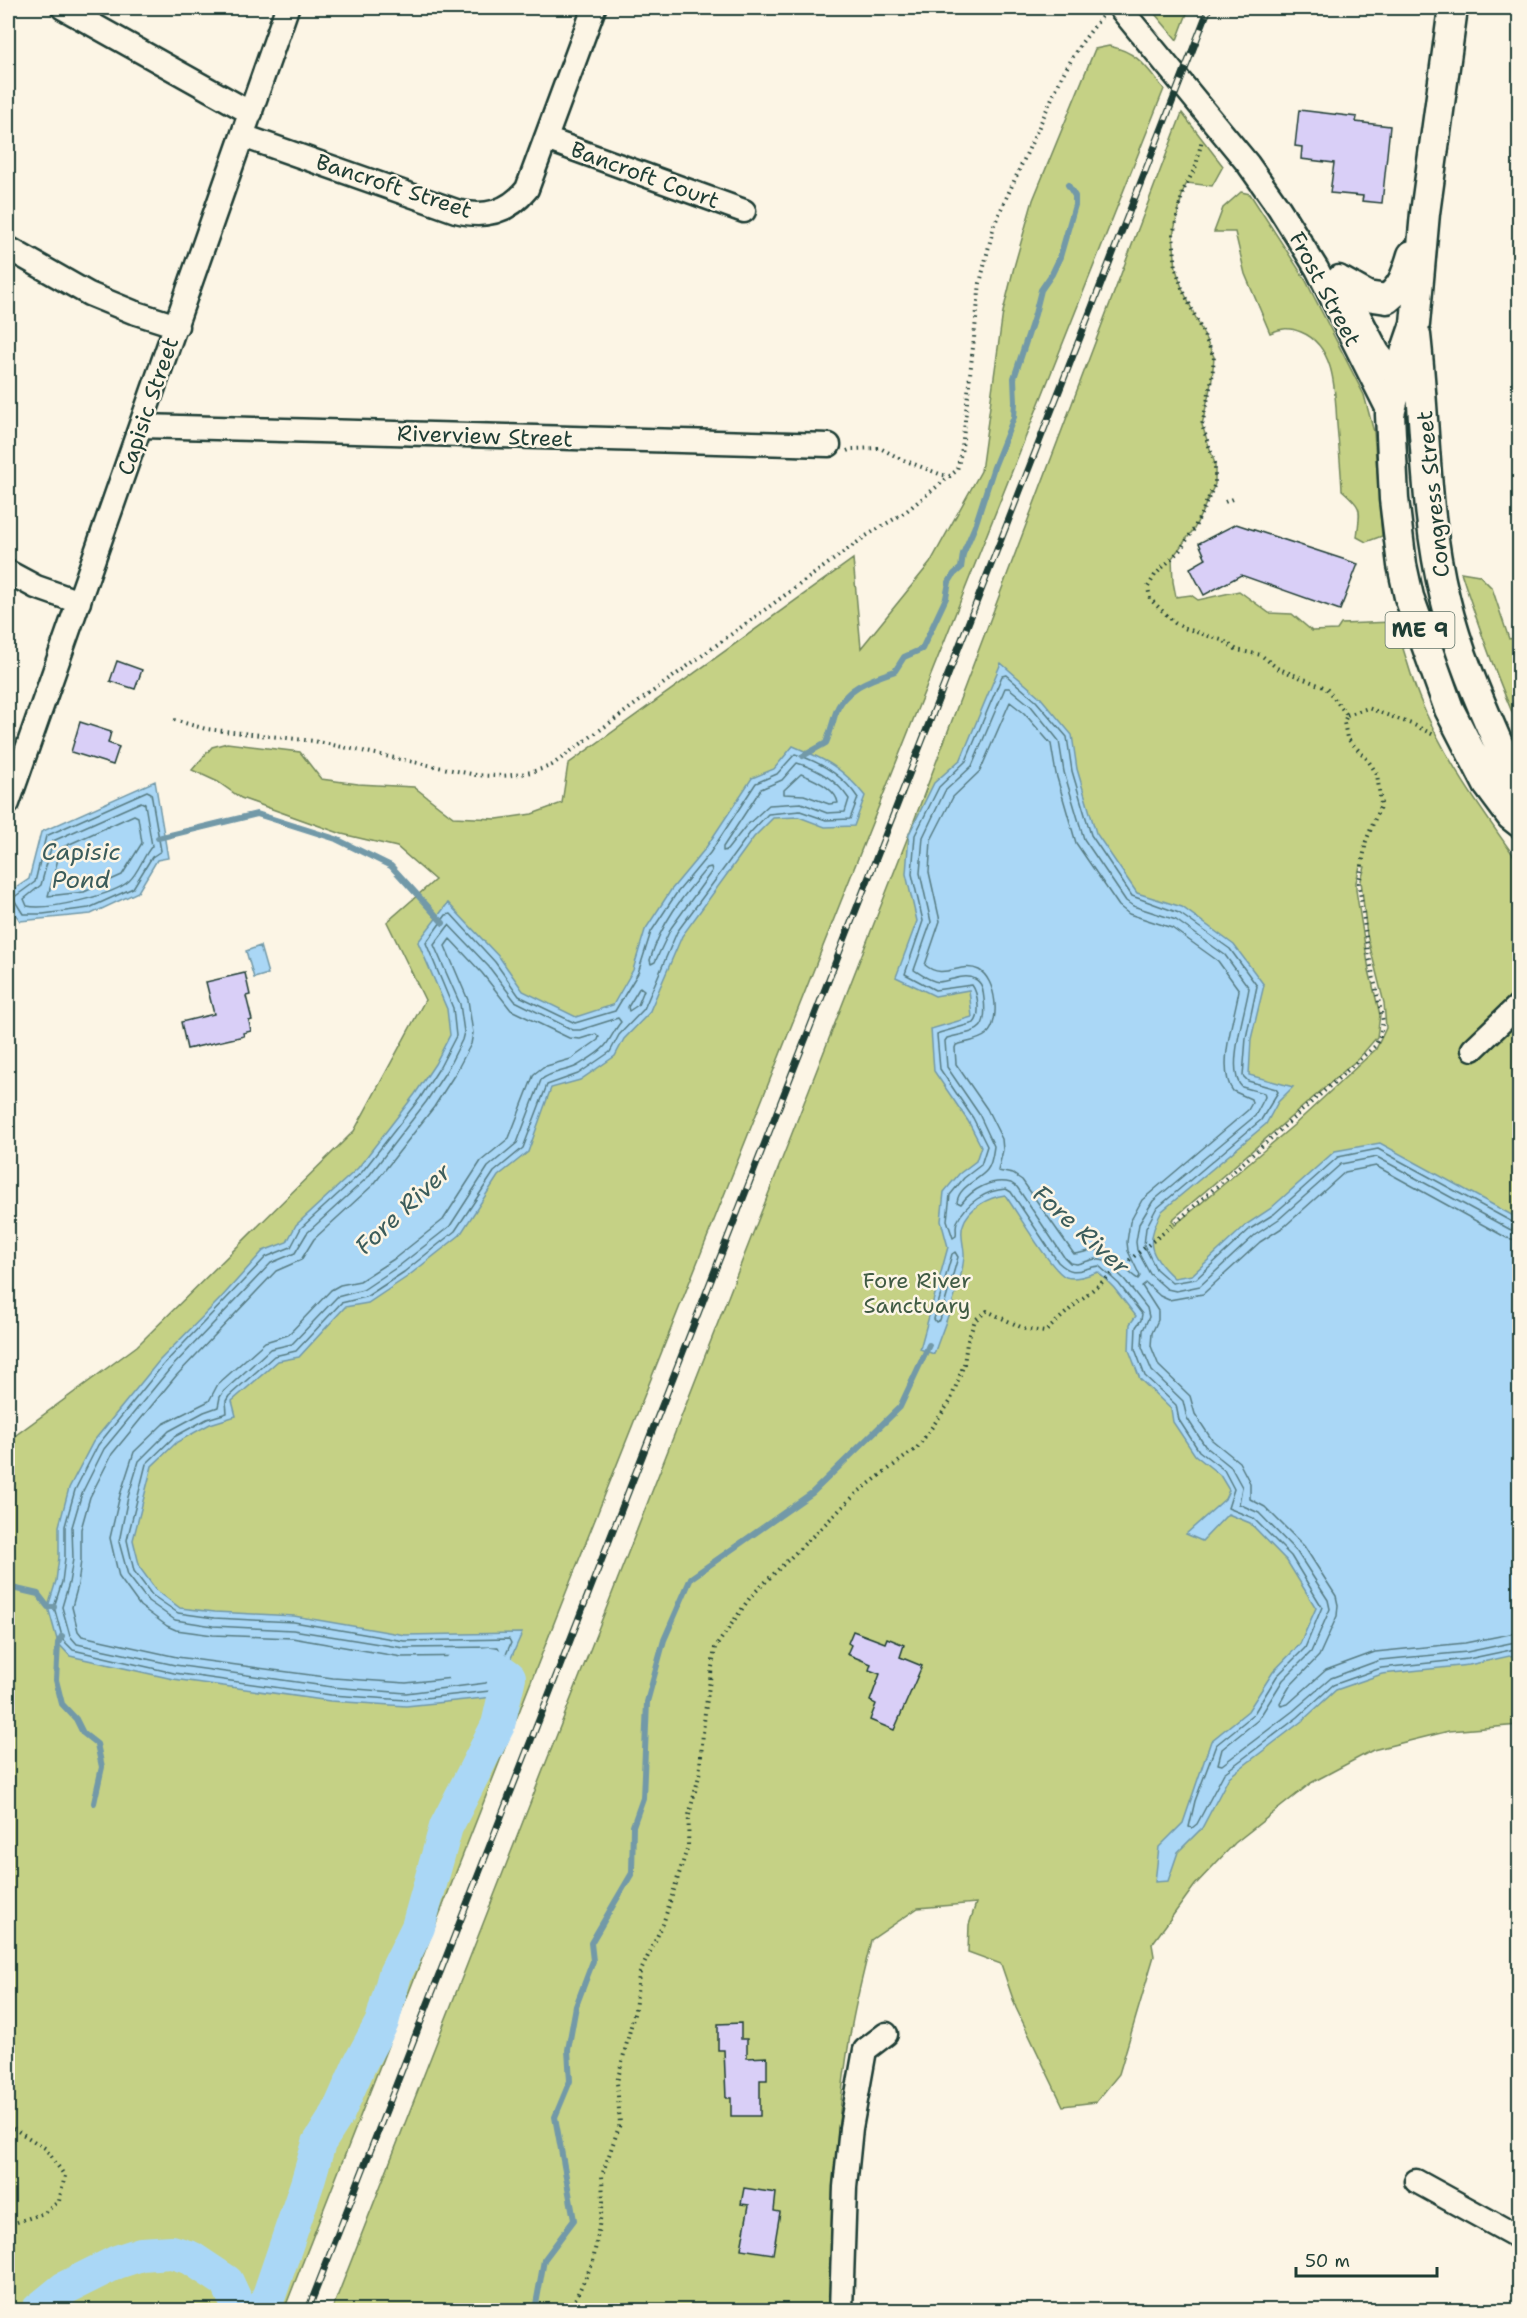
<svg xmlns="http://www.w3.org/2000/svg" width="1527" height="2318" font-family="'Shantell Sans',sans-serif">
<style>
.green{fill:#c5d185;stroke:#72875c;stroke-width:1.5;fill-rule:evenodd}
.water{fill:#aad7f6;stroke:#7299a8;stroke-width:1.5}
.lines{fill:none;stroke-linecap:round;stroke-linejoin:round}
.shore{stroke:#577b82;stroke-width:1.5}
.stream{stroke:#7299a8;stroke-width:6}
.river{stroke:#aad7f6;stroke-width:34}
.building{fill:#d9cff7;stroke:#1f3d34;stroke-width:1.5}
.minor-casing{stroke:#1f3d34;stroke-width:27}
.major-casing{stroke:#1f3d34;stroke-width:33}
.path{stroke:#1f3d34;stroke-width:4;stroke-dasharray:1.5 4.5;stroke-linecap:butt}
.minor{stroke:#fcf5e5;stroke-width:22}
.major{stroke:#fcf5e5;stroke-width:28}
.rail-casing{stroke:#1f3d34;stroke-width:7}
.rail{stroke:#fcf5e5;stroke-width:4.5;stroke-dasharray:14;stroke-linecap:butt}
.labels{text-anchor:middle;dominant-baseline:central;stroke-width:5;stroke-linejoin:round;paint-order:stroke}
.shield{fill:#fcf5e5;stroke:#617469;stroke-width:1.5}
.shield-label{font-size:21px;font-weight:bold;fill:#1f3d34}
.street-label{font-size:22px;fill:#1f3d34;stroke:#fcf5e5}
.park-label{font-size:22px;fill:#405b44;stroke:#fcf5e5}
.water-label{font-size:24px;font-style:italic;fill:#3b5c5b;stroke:#fcf5e5}
</style>
<rect width="100%" height="100%" fill="#fcf5e5"/>
<filter id="ink" filterUnits="userSpaceOnUse"><feTurbulence type="fractalNoise" baseFrequency=".0167" numOctaves="2"/><feDisplacementMap in="SourceGraphic" scale="12" xChannelSelector="R" yChannelSelector="G"/><feConvolveMatrix kernelMatrix="1 2 1 2 8 2 1 2 1" color-interpolation-filters="sRGB"/></filter>
<g filter="url(#ink)">
<path class="green" d="M1150,8H1189L1177,40Z
M1109,46C1138,52 1146,67 1164,89L565,1595L284,2310H8V1441L137,1346L354,1131L425,1000L387,922L435,880L397,847L342,834L241,798L218,782L192,770L212,747L227,743L300,752L321,779L358,784L414,787L453,817L497,819L532,814L562,803L568,764L853,559L861,648L930,563L981,471L1003,312L1014,267L1033,200L1095,49Z
M1182,113L1223,166L1212,186L1187,183L1183,191L1173,235L1176,269L1182,288L1214,357L1212,379L1202,425L1215,464V484L1194,529L1172,558L1173,582L1176,597L1191,595L1198,600L1239,591L1269,613L1292,614L1312,631L1337,630L1341,624L1393,622C1404,646 1409,672 1419,697C1443,757 1482,811 1519,863V1725L1449,1731L1373,1750L1311,1783L1235,1843L1195,1885L1152,1944L1154,1956L1119,2074L1096,2102L1063,2106L1016,2008L1001,1964L968,1952L969,1925L976,1903L918,1908L871,1940C865,1968 857,1996 852,2024C835,2119 832,2215 829,2310H332L909,834ZM1360,866L1365,867L1361,880L1367,935L1384,1003L1386,1028L1376,1049L1294,1125L1175,1225L1172,1220L1359,1058L1377,1037L1380,1015L1369,970L1356,890V882Z
M1241,192L1250,194L1305,279L1364,395L1374,432L1382,536L1366,542L1357,537C1360,509 1364,509 1342,490C1341,469 1339,447 1337,425C1335,393 1336,346 1301,332C1289,327 1282,328 1270,333L1245,274L1235,232H1214L1223,208Z
M1461,572L1479,575L1492,588L1509,639L1519,637V728C1496,677 1478,625 1461,572Z"/>
<path class="water" d="M1001,663L1040,697L1072,735L1077,769L1096,833L1137,893L1182,907L1234,945L1264,985L1251,1039L1249,1075L1293,1087L1278,1102L1266,1124L1162,1211C1145,1242 1148,1254 1174,1278L1192,1275L1247,1224L1270,1209L1335,1151L1380,1143L1519,1219V1654L1469,1665L1382,1674L1336,1690L1302,1721L1229,1777L1202,1828L1178,1852L1168,1881L1155,1882L1159,1847L1183,1823L1211,1741L1248,1711L1273,1672L1300,1644L1316,1608L1287,1561L1250,1523L1228,1514L1202,1541L1186,1534L1225,1499L1229,1490L1220,1475L1195,1455L1173,1422L1171,1409L1140,1379L1129,1350L1130,1324L1136,1316L1114,1288L1098,1272C1088,1275 1077,1280 1066,1277C1052,1272 1016,1210 1005,1195C989,1197 968,1208 963,1225C959,1234 965,1248 964,1257C961,1287 944,1325 934,1354L920,1349L948,1247L941,1221L944,1192L959,1174L976,1161L981,1146L968,1121L934,1071L931,1029L972,1017L969,990L935,996L896,977L917,921L906,874L909,834L934,783L961,759Z
M793,746C826,760 842,767 865,796L854,826L825,827L799,817L773,818L754,837L682,936L649,1013L624,1039L615,1056L580,1080L551,1088L528,1152L498,1176L460,1235L407,1277L368,1303L345,1307L299,1357L278,1361L232,1401L236,1416L210,1424L177,1442L152,1466L133,1540L140,1568L156,1590L180,1608L215,1612L294,1616L405,1635L522,1633L494,1697L406,1706L330,1701L173,1679L70,1656L58,1643L48,1607L56,1581L59,1557V1526L69,1488L93,1442L159,1361L220,1299L263,1251L287,1242L296,1225L358,1168L415,1094L435,1064L450,1035L447,1009L418,942L448,903L500,958L523,991L576,1017L613,1005L633,970L645,930L671,890L705,849L752,778L774,769Z
M155,781L168,858L157,860L138,892L91,914L20,921C14,912 7,905 10,892L29,879L41,832Z
M260,946L268,974L254,978L246,951Z"/>
<g class="lines">
<path class="shore" d="M1010,702L1024,713L1051,744L1056,774L1076,843L1119,906L1129,914L1172,928L1218,961L1239,990C1235,1016 1216,1069 1233,1091L1251,1099L1252,1103L1248,1110L1142,1200L1130,1222L1127,1242L1128,1251L1140,1276L1138,1279C1124,1272 1116,1249 1097,1250C1089,1250 1081,1254 1074,1254L1022,1180L1013,1174L998,1171L1003,1150L1002,1139L987,1109L956,1064L955,1048L956,1045C966,1042 979,1041 987,1034C1001,1021 996,979 979,970C960,961 944,981 925,965L940,921L929,872L931,840L953,797L980,771Z
M795,754C820,762 843,775 858,798L850,819L826,820L800,811L768,814L750,833L677,932L644,1009L619,1035L610,1052L578,1074L547,1085L523,1148L494,1172L455,1231L404,1272L366,1297L341,1303L296,1351L274,1356L229,1396L226,1401L227,1413L207,1419L174,1437L146,1464L127,1540L134,1571L152,1595L178,1613L214,1618L294,1622L404,1641L509,1639L511,1643L490,1691L406,1700L331,1695L174,1673L73,1650L63,1640L54,1607L62,1582L65,1558V1526L75,1490L98,1445L163,1365L266,1257L291,1247L301,1228L362,1172L420,1098L440,1067L456,1036L453,1008L426,943L446,915L451,914L495,962L519,996L575,1023L615,1011L638,973L651,932L676,894L710,853L756,783L777,774Z
M797,763C818,769 837,781 849,799L845,812L827,813L801,803L769,805L745,827L727,850L723,851V847L761,789L782,780Z
M801,774C814,779 836,789 838,803L829,804L804,795L784,794V790Z
M147,791L151,793L161,851L152,857L133,888L89,908L43,914H23L13,898L35,882L46,836Z
M141,802L145,804L152,846C143,856 139,872 129,881C114,895 47,911 27,906L24,899L41,885L53,841Z
M134,815L138,817L142,843L122,875L84,892L48,896L61,848Z
M711,867L712,871L671,928L655,962L651,964L650,960C661,923 682,897 707,868Z
M449,925L489,967L515,1001L573,1030H580L618,1018L621,1022C614,1030 611,1039 605,1046C598,1054 585,1061 577,1066C565,1072 551,1071 541,1080L517,1143L488,1167L450,1226L399,1266L363,1290L337,1297L292,1344L270,1349L224,1391L220,1397L218,1407L204,1412L169,1431L139,1461L128,1497L119,1542L128,1575L148,1601L175,1620L213,1626L293,1630L404,1648L498,1647L500,1651L486,1683L406,1693L332,1687L175,1665L77,1644L70,1636L62,1607L69,1583L73,1559L72,1527L82,1493L104,1449L169,1370L271,1263L295,1253L307,1233L368,1177L426,1102L447,1070L462,1040L464,1032L460,1004L434,945Z
M450,939L482,973L511,1010L569,1038L580,1039L596,1034L599,1037L598,1040L571,1059L543,1067L534,1074L509,1138L481,1161L443,1220L394,1259L360,1281L340,1285L331,1290L288,1335L265,1342L218,1384L209,1401L163,1424L134,1452L120,1495L110,1538L119,1577L140,1606L167,1626L176,1630L213,1635L292,1638L402,1657L484,1656L486,1659L480,1675L406,1683L333,1678L177,1657L82,1636L78,1631L72,1607L78,1585L81,1560V1529L90,1497L112,1454L176,1376L276,1271L301,1260L314,1239L374,1184L434,1107L455,1074L471,1044L473,1033L468,1000L445,946Z
M640,987L644,990L638,1005L629,1011L628,1007Z
M1520,1224L1514,1223L1378,1149L1338,1157L1274,1214L1250,1229L1196,1279L1172,1283L1156,1269L1144,1245L1146,1228L1156,1209L1261,1120L1278,1092L1276,1089L1248,1081L1243,1076L1246,1038L1257,986L1230,949L1179,913L1132,896L1091,835L1072,771L1067,737L1036,701L1006,675L1002,676L966,761L939,787L915,835L912,874L923,921L905,974L935,990L972,985C978,993 981,1016 974,1023L939,1033L937,1035L940,1069L973,1118L987,1146L981,1165L964,1178L950,1195L947,1220L953,1238L956,1236C957,1232 955,1226 957,1222C966,1203 986,1190 1006,1189L1011,1192L1058,1262C1075,1278 1080,1268 1099,1266L1119,1284L1142,1314L1141,1320L1136,1327L1135,1349L1145,1376L1176,1405L1179,1420L1199,1451L1224,1470L1234,1489L1228,1508L1253,1518L1291,1556L1322,1607L1305,1648L1277,1676L1253,1715L1216,1745L1195,1801L1189,1827L1192,1828L1197,1824L1224,1773L1298,1717L1333,1685L1381,1668L1468,1659L1520,1648
M1520,1232L1511,1230L1377,1157L1341,1164L1279,1219L1255,1235L1200,1286L1176,1291L1167,1289L1150,1274L1137,1250L1136,1242L1139,1224L1153,1201L1255,1116L1265,1097L1264,1093L1242,1087C1225,1071 1246,1010 1249,988L1225,955L1176,920L1133,906L1126,901L1084,839L1064,772L1059,741L1031,706L1009,688H1005L972,766L945,791L923,837L920,873L931,922L914,970C920,974 931,982 939,982C950,981 965,973 975,979C983,983 983,992 984,999C988,1035 976,1030 947,1038L945,1041L947,1067L979,1114L994,1146C993,1153 992,1164 987,1170C978,1181 959,1186 957,1202L961,1204C972,1189 992,1178 1011,1183L1017,1187L1064,1257L1070,1263L1077,1264L1095,1259L1105,1261L1124,1279L1147,1308L1149,1317L1143,1330L1142,1347L1152,1371L1183,1401L1187,1418L1205,1446L1231,1467L1242,1487L1239,1504L1259,1513L1297,1552L1328,1600L1330,1609L1311,1652L1283,1680L1258,1720L1222,1749L1218,1764L1222,1765L1293,1711L1331,1678L1380,1660L1467,1652L1520,1641
M1520,1241L1507,1238L1376,1166L1345,1172L1285,1226L1260,1242L1203,1294L1169,1300L1160,1296L1146,1283L1142,1286L1158,1311V1320L1152,1333L1151,1346L1159,1366L1190,1396L1195,1414L1212,1440L1239,1462L1250,1483V1499L1265,1507L1304,1546L1336,1596L1338,1605L1337,1616L1319,1656L1290,1686L1280,1703L1281,1706L1288,1704L1326,1670L1375,1652L1465,1643L1520,1632
M955,1252L958,1257L940,1320L936,1322L934,1319L952,1254Z"/>
<path class="stream" d="M803,756L826,743C830,733 832,725 835,715C843,688 871,679 895,671L904,657L922,649L946,598L949,582L954,574L961,568L963,554L975,526L994,467L1014,417L1015,402L1014,378L1035,314L1041,290L1052,274L1060,257L1075,205V196L1068,185
M158,838L257,814L336,839L391,866L443,923
M8,1587L38,1594L48,1607H54
M62,1636L58,1643L56,1680L62,1704L76,1719L83,1733L97,1744L102,1767L94,1803
M535,2310L544,2260L574,2220L555,2117L570,2081L568,2050L576,2006L593,1961L591,1943L632,1873L633,1826L643,1798L647,1702L664,1640L691,1578L812,1493L900,1407L929,1345"/>
<path class="river" d="M38,2310L65,2288L117,2262L141,2254L172,2252L191,2258L227,2282L240,2310
M264,2310L307,2184L319,2143L338,2113L360,2063L382,2022L395,1974L418,1927L446,1827L498,1725L509,1677L491,1664L461,1667"/>
</g>
<path class="building" d="M1299,110L1357,117L1356,122L1390,126L1382,203L1362,201L1363,196L1330,193L1334,163L1301,159L1302,147L1295,146Z
M1236,524L1358,564L1340,610L1241,575L1204,595L1190,568L1206,559L1199,543Z
M117,661L142,670L135,689L110,681Z
M80,722L111,732L108,743L119,747L113,765L71,752Z
M245,973L250,995L246,996L252,1020L249,1021L251,1031L243,1033L244,1036L187,1049L181,1022L214,1014L206,982Z
M853,1631L885,1643L887,1638L904,1645L900,1657L922,1666L894,1730L870,1720L876,1704L870,1701L880,1674L869,1670L871,1664L847,1654L851,1645L848,1643Z
M741,2023V2039H747V2058L767,2057V2080H760V2116H731V2098H726L724,2050H718V2024Z
M744,2188L776,2193L774,2211L780,2212L773,2254L741,2249L749,2205L741,2204Z"/>
<g class="lines">
<g class="minor-casing">
<path id="minor" d="M63,8L251,113
M1120,8L1248,164L1279,208L1317,269L1390,414
M243,136L456,211C484,218 508,213 527,189L594,8
M546,139L744,211
M8,248L89,294L133,312L177,326
M1339,277L1378,352L1399,379
M142,426L829,445
M8,572L36,587L79,602
M8,803L287,8
M1473,1049L1520,1004
M1416,2181L1520,2238
M841,2310L845,2187L851,2128L865,2050L886,2034"/>
</g>
<g class="major-casing">
<path id="major" d="M1453,8L1425,213L1415,324L1406,350L1390,414L1394,499L1402,565L1409,597L1449,709L1488,785L1511,816L1520,823
M1342,282L1367,296L1387,299C1403,287 1406,274 1412,255
M1416,335C1426,423 1424,513 1445,598C1461,666 1493,730 1520,794"/>
</g>
<path class="path" d="M847,451L852,449L880,448L901,459L942,475L950,476L957,470L962,448L980,283L994,225L1063,74L1080,45L1103,15
M1225,502L1232,499
M1347,715L1368,708L1414,725L1436,736
M174,720L206,729L314,741L476,775C503,777 526,776 552,765L866,536L904,513L950,476
M8,2125L45,2148L65,2176L59,2201L44,2213L8,2225
M570,2310L593,2262L603,2202L602,2175L620,2124L617,2082L635,2010L639,1975L663,1924L688,1846L689,1815L699,1776L705,1712L715,1648L751,1596L858,1492L917,1448L950,1402L964,1364L967,1343L975,1320L987,1311L1025,1329L1045,1332L1080,1300L1174,1224L1375,1046L1380,1036L1383,1021L1368,952L1359,883L1366,841L1381,804L1377,774L1367,759L1347,738L1344,722L1347,715L1326,688L1277,668L1261,655L1237,650L1224,641L1184,628L1175,623L1150,599L1148,587L1155,575L1180,550L1194,529L1215,484V464L1202,425L1212,379L1214,357L1182,288L1176,269L1173,235L1183,191L1196,166L1202,139"/>
<use href="#minor" class="minor"/>
<use href="#major" class="major"/>
<g class="rail-casing">
<path id="rail" d="M308,2310L1209,8"/>
</g>
<use href="#rail" class="rail"/>
</g>
</g>
<g class="labels">
<rect class="shield" x="1385.5" y="612" width="69" height="36" rx="4.5"/>
<g class="shield-label">
<text x="1420" y="630">ME 9</text>
</g>
<g class="street-label">
<text transform="translate(645 175) rotate(20)">Bancroft Court</text>
<text transform="translate(394 186) rotate(18)">Bancroft Street</text>
<text transform="translate(1325 289) rotate(62)">Frost Street</text>
<text transform="translate(148 406) rotate(-71)">Capisic Street</text>
<text transform="translate(485 436) rotate(2)">Riverview Street</text>
<text transform="translate(1433 494) rotate(-96)">Congress Street</text>
</g>
<g class="park-label">
<text x="917" y="1280">Fore River<tspan x="917" dy="25">Sanctuary</tspan></text>
</g>
<g class="water-label">
<text x="81" y="852">Capisic<tspan x="81" dy="28">Pond</tspan></text>
<text transform="translate(403 1209) rotate(-43)">Fore River</text>
<text transform="translate(1081 1230) rotate(42)">Fore River</text>
</g>
</g>
<rect width="1527" height="2318" fill="none" stroke="#fcf5e5" stroke-width="30"/>
<rect x="15" y="15" width="1497" height="2288" fill="none" stroke="#1f3d34" stroke-width="2" filter="url(#ink)"/>
<path d="M1296 2267v9h141v-9" fill="none" stroke="#1f3d34" stroke-width="3"/>
<text x="1305" y="2267" font-size="18" fill="#1f3d34" stroke="#fcf5e5" stroke-width="4.5" paint-order="stroke">50 m</text>
</svg>
